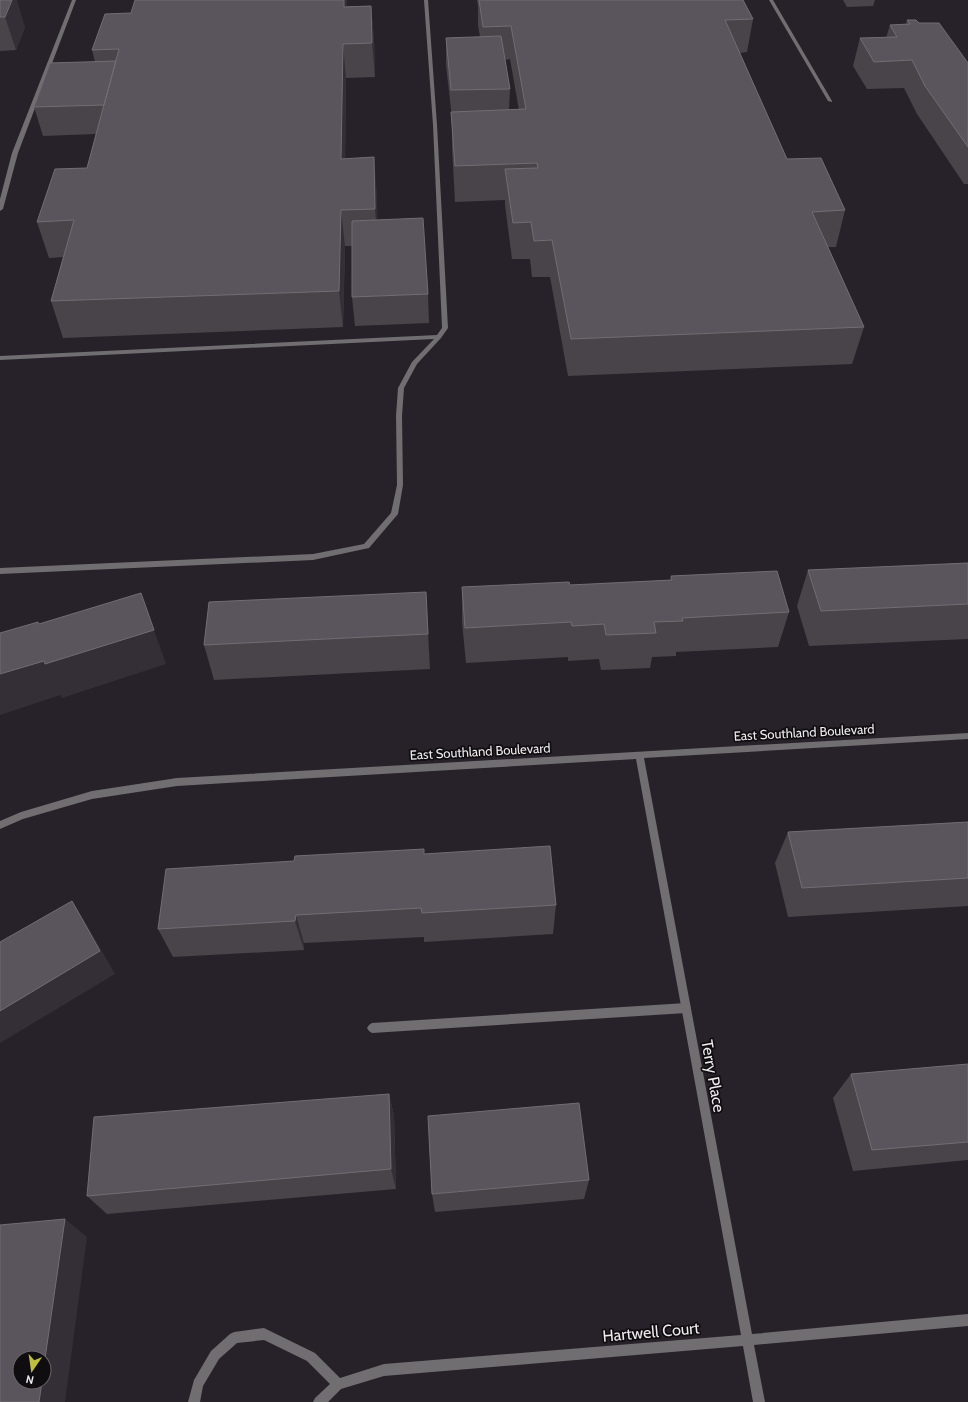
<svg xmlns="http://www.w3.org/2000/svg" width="968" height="1402" font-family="Cabin,sans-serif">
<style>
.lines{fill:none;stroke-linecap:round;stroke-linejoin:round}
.lane{fill:#706e71;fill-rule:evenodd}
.street{fill:#706e71;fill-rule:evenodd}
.wall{fill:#48444a;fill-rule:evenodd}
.shaded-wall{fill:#342f36}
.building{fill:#5a555c;stroke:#716d73}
.labels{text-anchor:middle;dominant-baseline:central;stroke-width:3.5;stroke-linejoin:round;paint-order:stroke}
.street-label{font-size:13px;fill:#eeeaee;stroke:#0f0d0f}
.near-street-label{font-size:16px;fill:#eeeaee;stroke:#0f0d0f}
</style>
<rect width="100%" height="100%" fill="#272229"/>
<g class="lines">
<path class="lane" d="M72,0H76L18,153L3,209L0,211V199L12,153Z
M424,0H428L437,125L448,328L441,338L417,364L404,388L402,416L403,485L398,514L369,548L313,560L0,574V568L313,554L364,544L391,513L397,485L396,416L398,388L412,362L434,339L0,360V356L437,335L442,328L433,125Z
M769,0H773L832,101V102L828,101Z
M686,1003L689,1005L691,1008L689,1011L686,1013L372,1033L369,1031L367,1028L369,1025L372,1023Z"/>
<path class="street" d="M968,733V739L644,758L752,1334L968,1314V1326L754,1345L765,1402H753L743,1346L384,1376L341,1389L328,1402H313L315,1398L330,1384L307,1361L264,1340L237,1343L219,1359L203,1386L200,1402H188L194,1380L211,1351L230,1334L234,1332L264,1328L268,1330L315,1353L340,1378L384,1364L741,1335L636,759L177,786L92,799L23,819L0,829V821L21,812L92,791L177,778Z"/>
</g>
<path class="wall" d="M0,0L25,27L16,50L0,51Z
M347,0V6H371L374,39L375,77L346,78L345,158L377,193V220L428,294L429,323L355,326L352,297V246H345L343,327L63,338L51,301L63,257L49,258L37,222L87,168L96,134L43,136L34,107L95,62L92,50L131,13Z
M477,0H743L753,19L747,52L740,53L787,159L845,210L836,247H828L864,327L852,364L568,376L550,277H532L530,259H512L505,205V200L455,202L452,148V118L446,65V38L480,37L478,25V7ZM510,59L519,110H509L510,89L505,60Z
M843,0H875L873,6L847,7Z
M907,20L919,23L968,63V184H964L917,114L904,88L867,89L853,66L860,38H886L890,25L906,24Z
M968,563V639L809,646L797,606L808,570Z
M671,576L789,612L778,647L676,652V656L652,657L650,668L601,670L599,659L568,661V657L466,663L462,622V587L570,585L670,580Z
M426,592L430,669L214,680L204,645Z
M968,822V906L788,917L775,863L788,832Z
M424,849V854L556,905L553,934L424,942V937L304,943V950L173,957L158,929L294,861Z
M968,1064V1160L853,1171L833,1098L851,1074Z
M389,1094L394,1116L396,1189L107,1214L87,1196Z
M589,1180L584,1199L435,1212L432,1194Z"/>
<path class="shaded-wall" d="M12,0H17L25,27L16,50L5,17Z
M344,0H347V40L344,7Z
M371,6L374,39L375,77L372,43Z
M343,44L346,78L345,194L341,159Z
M374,157L377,193L378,245L375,209Z
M341,210L345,246L343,327L339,291Z
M426,592L428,627L430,669L428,634Z
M154,630L166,664L62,698L60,695L0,715V674L44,661Z
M72,901L87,925L115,974L0,1043V1011Z
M296,915L304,943V950L295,921Z
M389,1094L394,1116L396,1189L391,1169Z
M65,1219L87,1237L65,1402H39L42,1382H44V1366Z"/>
<path class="building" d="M0,0H12L5,17H0Z
M135,0H344V7L371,6L372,43L343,44L341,159L374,157L375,209L341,210L339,291L51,301L74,220L37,222L55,169L87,168L119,49L92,50L105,14L131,13Z
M479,0H743L753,19L725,20L787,159L821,158L845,210L812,212L864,327L571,339L552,240L534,241L531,222L513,223L505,169L538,168L537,163L455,166L451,112L526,109L511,26L483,27Z
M907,20H916L919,23H939L968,63V147L925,86L912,60L874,62L860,38L897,37L890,25L910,24Z
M501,36L510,89L451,90L446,38Z
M116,61L104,105L34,107L50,63Z
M423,218L428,294L352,297V221Z
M968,563V604L821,611L808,570Z
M777,571L789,612L682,618L683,621L654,622L656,633L606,635L604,624L572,626L571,622L465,628L462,587L569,582L570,585L672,580L671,576Z
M426,592L428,634L204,645L209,602Z
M141,593L154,630L45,664L44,661L0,674V633L38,622L39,624Z
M968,822V878L802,888L788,832Z
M550,846L556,905L422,913L421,908L296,915L295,921L158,929L166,869L294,861L295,856L424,849V854Z
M72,901L100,951L0,1011V942Z
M968,1064V1142L872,1150L851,1074Z
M389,1094L391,1169L87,1196L94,1117Z
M579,1103L589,1180L432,1194L428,1116Z
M65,1219L44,1366V1358H20V1382H42L39,1402H0V1225Z"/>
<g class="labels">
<g class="street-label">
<text transform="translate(804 732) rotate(-3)">East Southland Boulevard</text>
<text transform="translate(480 751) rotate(-3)">East Southland Boulevard</text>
</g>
<g class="near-street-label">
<text transform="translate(713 1076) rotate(80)">Terry Place</text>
<text transform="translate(651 1332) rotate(-5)">Hartwell Court</text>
</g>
</g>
<g transform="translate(32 1370) rotate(193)"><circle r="19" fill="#0f0d0f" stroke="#686568"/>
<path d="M0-3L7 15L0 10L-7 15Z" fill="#bebe42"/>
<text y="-6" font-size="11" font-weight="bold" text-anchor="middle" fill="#eeeaee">N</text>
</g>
</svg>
